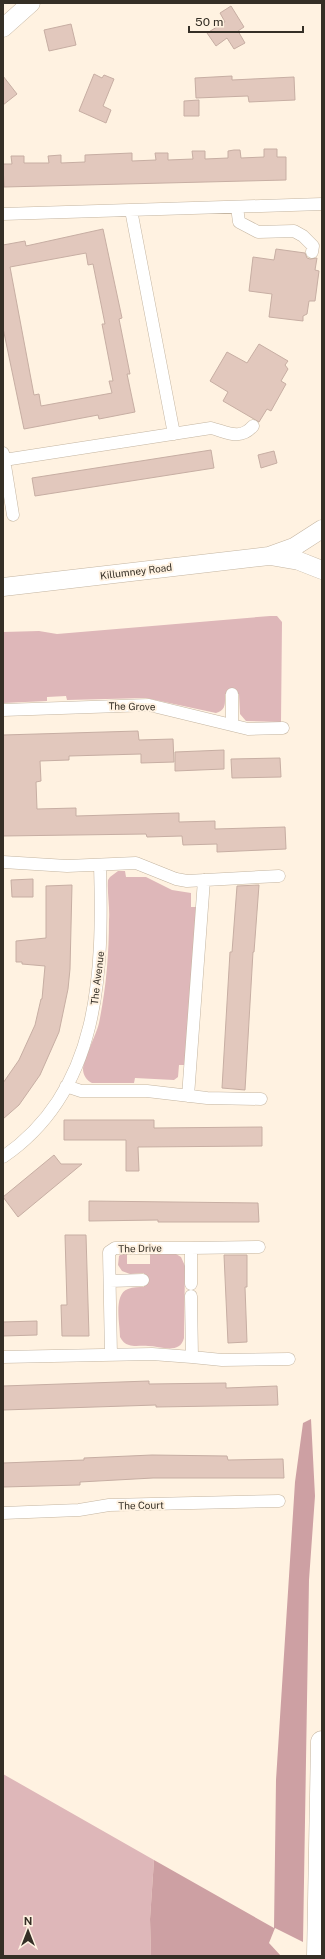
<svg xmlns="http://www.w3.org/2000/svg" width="325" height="1959" font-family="'Public Sans',sans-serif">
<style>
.green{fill:#deb7b9}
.forest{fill:#cda0a3}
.building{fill:#e2c8bd;stroke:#c7aea3;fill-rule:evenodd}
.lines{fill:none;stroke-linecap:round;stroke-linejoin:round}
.street-casing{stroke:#c4b5a1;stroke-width:13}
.secondary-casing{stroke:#c4b5a1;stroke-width:19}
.highway-casing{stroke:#c4b5a1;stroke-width:23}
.street{stroke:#fff;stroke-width:12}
.secondary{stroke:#fff;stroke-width:18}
.highway{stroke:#fff;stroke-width:22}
.labels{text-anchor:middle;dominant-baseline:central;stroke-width:4;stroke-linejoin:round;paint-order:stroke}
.street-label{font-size:10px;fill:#352f26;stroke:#fff2e1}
</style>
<rect width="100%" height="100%" fill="#fff2e1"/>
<path class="green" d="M270,616H277L282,622L281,722L246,721L240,714L239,694H225C225,704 226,710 216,713L146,698L67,700L66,696L47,697V701L3,703V632L39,631L57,634Z
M118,871H125L126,877H146L172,890L191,893V907H197L185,1065H179L178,1077L174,1080L135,1078L134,1083H92C87,1081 83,1075 83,1069C84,1057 96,1036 99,1023C106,989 109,955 109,920C110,907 107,893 108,880L110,877Z
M122,1253H127V1264H150V1253L176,1254L181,1257L185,1266L184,1338C180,1355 160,1346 148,1346C142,1345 135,1347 129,1345C125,1344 122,1341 120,1337C120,1324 113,1294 128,1289C133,1287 139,1287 144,1287V1273L130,1274L122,1271L118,1265L119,1256Z
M3,1774L154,1860L150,1919L151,1956H3Z"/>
<path class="forest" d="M311,1419L315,1496L309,1580L303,1942L275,1928L269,1943L281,1956H151L150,1919L154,1860L274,1928L276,1780L295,1482L303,1423Z"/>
<path class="building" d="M231,6L244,27L238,31L245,43L234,49L227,38L216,46L207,33L225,22L220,13Z
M71,24L76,45L49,51L44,30Z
M94,74L102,78L104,75L114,79L103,106L111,110L106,123L79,111Z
M3,76L17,94L3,105Z
M232,76V80L294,77L295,100L249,102L248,96L196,98L195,78Z
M199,100V116H184V101Z
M264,149H277V157H286V180L4,187L3,164H12L11,156H24V163H49L48,156L61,155V163L85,162V155L132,153V161L156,160L155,153H168V160L193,159L192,151H205V159L228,158V151L234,150H240L241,158L264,157Z
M103,229L122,318L119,319L130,374H127L135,412L99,419L98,415L24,429L3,328V245L25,241L26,246ZM86,253L88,265L93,264L105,324H102L113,381H109L112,393L41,406L39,394L34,395L10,267Z
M276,249L305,253L307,258L310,259L317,258L315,270L319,271L315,301H309L307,314L303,316V321L269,317L272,294L249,291L253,257L274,260Z
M259,344L288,361L285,365L288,369L281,381L286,384L271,411L267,409L259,422L223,401L228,392L210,381L227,352L247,363Z
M211,450L214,468L35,496L32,478Z
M274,451L277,463L261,468L258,455Z
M138,731L139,740L173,739L174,762L141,763V754L69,756V760L40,761L41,781L36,782L37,809L76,808V816L179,813V822L215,821V829L285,827L286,849L217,852V844L183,845L182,836L147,837L146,834L3,836V735Z
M224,750V769L175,771V752Z
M280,758L281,777L232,778L231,759Z
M33,879V897H12L11,880Z
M72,885L70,969L68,989L59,1032L40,1075L19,1105L3,1119V1083L19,1060L35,1025L41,999H42L45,966L22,964V962H16V941L46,938V886Z
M259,885L254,952H253L245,1090L222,1088L230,952H232L237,886Z
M64,1120H154V1128L262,1127V1146L138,1147L139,1171H126V1140H64Z
M54,1155L61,1164H82L18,1217L3,1197Z
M89,1201L258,1203L259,1222H158V1220L89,1221Z
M65,1235H86L89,1336H62L61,1305H67Z
M224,1255H247V1287H245L247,1342L228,1343Z
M37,1321V1335L3,1336V1322Z
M149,1381V1384L226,1383V1388L277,1386L278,1405L156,1407V1405L3,1410V1386Z
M152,1455L227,1456L228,1460L283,1459L284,1478H153L80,1482V1485L3,1487V1463L84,1460V1458Z"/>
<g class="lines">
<g class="street-casing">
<path id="street" d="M237,207L239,222L258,232L294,231L303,236L313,246L312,252
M131,210L174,434
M3,214L322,204
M3,453L13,515
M4,460L211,428C227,432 240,441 253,426
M232,694V725
M3,710L149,705L248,729L283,728
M3,862L67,866L136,863L176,879L187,881L279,876
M66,1086L81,1091H147L207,1098L261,1099
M188,1096L204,880
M3,1157C101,1090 103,972 100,865
M191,1248L259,1247
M110,1281L143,1280
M111,1355L109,1252L115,1248H191V1284
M3,1357L152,1354L192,1357L191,1296
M192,1357L222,1360L289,1359
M3,1513L79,1510L109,1505L279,1501"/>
</g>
<g class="secondary-casing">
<path id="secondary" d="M3,28L31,3
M270,556L299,561L322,570
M3,587L269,556L294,547L322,529"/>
</g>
<g class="highway-casing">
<path id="highway" d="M318,1956L322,1742"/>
</g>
<use href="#street" class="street"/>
<use href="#secondary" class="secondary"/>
<use href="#highway" class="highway"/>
</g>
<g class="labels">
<g class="street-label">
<text transform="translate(136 571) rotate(-7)">Killumney Road</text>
<text transform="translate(132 706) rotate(1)">The Grove</text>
<text transform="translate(97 978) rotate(-83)">The Avenue</text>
<text transform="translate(140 1248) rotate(-1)">The Drive</text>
<text transform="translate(141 1505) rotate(-1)">The Court</text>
</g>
</g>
<rect width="325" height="1959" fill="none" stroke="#352f26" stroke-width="8"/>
<g transform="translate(28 1931)" stroke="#fff2e1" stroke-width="3" paint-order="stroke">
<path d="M0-3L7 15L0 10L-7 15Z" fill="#352f26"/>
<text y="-6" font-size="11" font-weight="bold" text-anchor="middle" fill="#352f26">N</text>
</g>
<path d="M189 26v6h114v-6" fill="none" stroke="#352f26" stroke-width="2"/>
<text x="195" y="26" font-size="12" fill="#352f26" stroke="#fff2e1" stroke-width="3" paint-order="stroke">50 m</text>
</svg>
